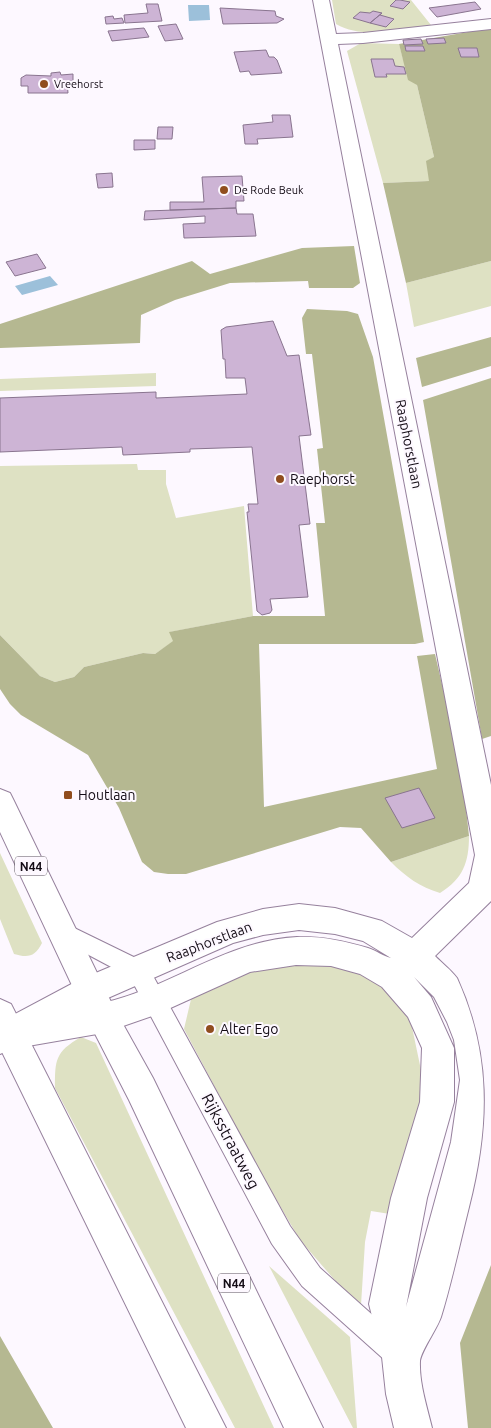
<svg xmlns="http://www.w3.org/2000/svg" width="491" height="1428" font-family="Ubuntu,sans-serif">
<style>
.green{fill:#dee1c3}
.forest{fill:#b5b891}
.water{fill:#9cc0da}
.building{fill:#cdb4d5;stroke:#89748f}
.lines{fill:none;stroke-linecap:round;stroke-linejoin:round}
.lane-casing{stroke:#96819d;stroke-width:2}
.street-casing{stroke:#96819d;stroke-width:2}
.primary-casing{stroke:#96819d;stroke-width:2}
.lane{fill:#fff;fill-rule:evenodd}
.street{fill:#fff;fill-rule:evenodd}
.primary{fill:#fff;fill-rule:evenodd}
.poi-dot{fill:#904d1e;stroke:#fdf8ff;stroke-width:2}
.labels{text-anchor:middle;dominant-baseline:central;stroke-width:4;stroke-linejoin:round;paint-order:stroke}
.far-poi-label{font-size:11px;fill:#130b15;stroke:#fdf8ff;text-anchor:start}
.shield{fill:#fdf8ff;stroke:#59525b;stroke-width:1}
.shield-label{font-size:12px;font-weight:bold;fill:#130b15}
.street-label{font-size:14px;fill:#130b15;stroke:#fdf8ff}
.poi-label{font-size:14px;fill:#130b15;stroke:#fdf8ff;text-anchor:start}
.near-street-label{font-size:16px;fill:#130b15;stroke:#fdf8ff}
</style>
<rect width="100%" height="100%" fill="#fdf8ff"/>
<path class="green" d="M332,0H411L431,25C400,29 364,40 336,24Z
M361,43L399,44L403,59L417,85L434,157L430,181L383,183L347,51Z
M491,261V306L414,327L406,283Z
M156,373V386L0,391V379Z
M137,464L138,470H166V484L176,518L244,506L253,616L170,632L174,641L155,654L143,653L84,667L74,677L55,682L40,676L0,635V466Z
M469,836C469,862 463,879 440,893C420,887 406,877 391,862Z
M0,853L42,943C35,957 28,958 14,954L0,919Z
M296,959L362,971L408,1008L425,1089L390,1214L371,1211L365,1242L361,1305L339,1285L300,1240L261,1174L184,1029L192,995L250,967Z
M81,1037L96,1043L274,1428H235L55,1088C55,1060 55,1052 81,1037Z
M269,1266L350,1337L357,1428H353Z"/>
<path class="forest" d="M491,28V261L406,283L383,183L429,181L426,161L434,157L417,85L408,80L399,44Z
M354,246L360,283L353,288H309L308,281L230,283L175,300L141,315L140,343L0,348V324L192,261L210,274L302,248Z
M307,309L347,311L358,314L373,357L424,642L415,644H259L264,807L437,769L417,656L435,654L462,771L469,836L391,862L361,828L340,827L186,874H168L154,872L142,862L119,808L88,755L21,715L10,704L0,689V635L40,676L55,682L74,677L84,667L143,653L155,654L173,641L169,632L253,616H325L316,523H325L317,449L323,448L312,354H306L302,318Z
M491,337V366L422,387L416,358Z
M491,378V736L482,739L423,400Z
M491,1265V1428H468L460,1343Z
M0,1336L53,1428H0Z"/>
<path class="water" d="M188,5H209L210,20L189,21Z
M50,276L58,285L22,295L15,286Z"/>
<path class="building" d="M396,0H400L410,2L403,9L390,6Z
M475,2L481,9L437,17L429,8Z
M146,4H158L162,21L125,23L124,15L148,13Z
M220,8L275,11L276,16L284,19L277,23L223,24Z
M373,11L382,13L370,23L353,18L360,12L370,13Z
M382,13L380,15L394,19L386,27L370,23Z
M113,16L114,19L122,18L124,23L106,24L105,17Z
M176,24L183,39L165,41L158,26Z
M144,28L149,37L112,41L108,31Z
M444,38L446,43L428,44L426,39Z
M421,39L423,44L404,45L403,40Z
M405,46H423L425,51H406Z
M458,48H477L479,57H461Z
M266,50L269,57H274L277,60L282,73L251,75L249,71L240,72L234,52Z
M371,59H393L395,66L404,67L406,74H386L387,77H375Z
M60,72L61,75L73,74V81H67L68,93H28V86H21V78L26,75L51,76V73Z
M272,115H290L293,137L257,139L258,144H245L243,125L273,122Z
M158,127H173L172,139H157Z
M134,140H155V149L134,150Z
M112,173L113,187L98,188L96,174Z
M242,176L244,201H236V208L170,210V202H204L202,177Z
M236,208L237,214H253L256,236L184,238L183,224L205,223V216L144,220L145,211Z
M37,254L46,268L15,276L6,262Z
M273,321L287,356L299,355L311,435L299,436L310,524L299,525L308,597L270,599L272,610L270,613L262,615L257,611L247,512H249L248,504H258L252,447L190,449V452L123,455L122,447L0,452V398L156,392V398L247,394L245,378H226L225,359H223L221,330L226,327Z
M419,788L435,818L402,828L385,798Z"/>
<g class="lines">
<g class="lane-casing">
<path id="lane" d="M62,922L146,963L290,1226L320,1268L405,1344L409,1353L405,1362L396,1366L387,1362L302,1286L272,1244L130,977L55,937L51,931L55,925Z"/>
</g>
<g class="street-casing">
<path id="street" d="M313,0H329L336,34L363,33L491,19V29L363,43L338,44L491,785V901L435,956C442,963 451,970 457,978C491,1053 490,1124 469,1207C460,1243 452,1281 441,1317C437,1329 421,1351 420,1361C419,1383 427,1407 432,1428H394L386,1394L382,1357L369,1304L391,1198L420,1102L422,1048L408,1017L382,987L360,974L331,966L296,965L250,972L155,1015L103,1033L28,1046L22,1044L0,1054V1022L79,980L217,922L263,909L299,904L335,908L382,921L412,938L469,883L475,855ZM299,930L335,934L363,941L391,958C385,957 375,950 368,948C344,941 321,936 297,937C221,941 165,993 92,1005L233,943L263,935ZM414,977L434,997L447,1022L454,1040L460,1080L451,1142L406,1307L427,1198L454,1102V1048L431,997Z"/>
</g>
<g class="primary-casing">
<path id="primary" d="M0,789L10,793L14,801L114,1008L153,1078L323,1428H284L129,1100L92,1028L0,832Z
M0,999L11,1004L226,1428H186L0,1048Z"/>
</g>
<use href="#lane" class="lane"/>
<use href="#street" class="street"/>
<use href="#primary" class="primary"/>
</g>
<g class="poi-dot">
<circle cx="44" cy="84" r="5"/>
<circle cx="224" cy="190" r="5"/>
<circle cx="280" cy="479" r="5"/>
<rect x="63" y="790" width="10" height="10" rx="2.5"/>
<circle cx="210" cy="1029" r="5"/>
</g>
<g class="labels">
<g class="far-poi-label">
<text x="54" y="84">Vreehorst</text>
<text x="234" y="190">De Rode Beuk</text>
</g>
<g class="shield">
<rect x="15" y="856.5" width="32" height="19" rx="4"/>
<rect x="218" y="1273.5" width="32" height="19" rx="4"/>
</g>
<g class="shield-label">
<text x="31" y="866">N44</text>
<text x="234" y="1283">N44</text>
</g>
<g class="street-label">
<text transform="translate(409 444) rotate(79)">Raaphorstlaan</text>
<text transform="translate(209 942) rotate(-21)">Raaphorstlaan</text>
</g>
<g class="poi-label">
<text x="290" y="479">Raephorst</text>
<text x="78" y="795">Houtlaan</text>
<text x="220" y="1029">Alter Ego</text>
</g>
<g class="near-street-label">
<text transform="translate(231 1141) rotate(62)">Rijksstraatweg</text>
</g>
</g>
</svg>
